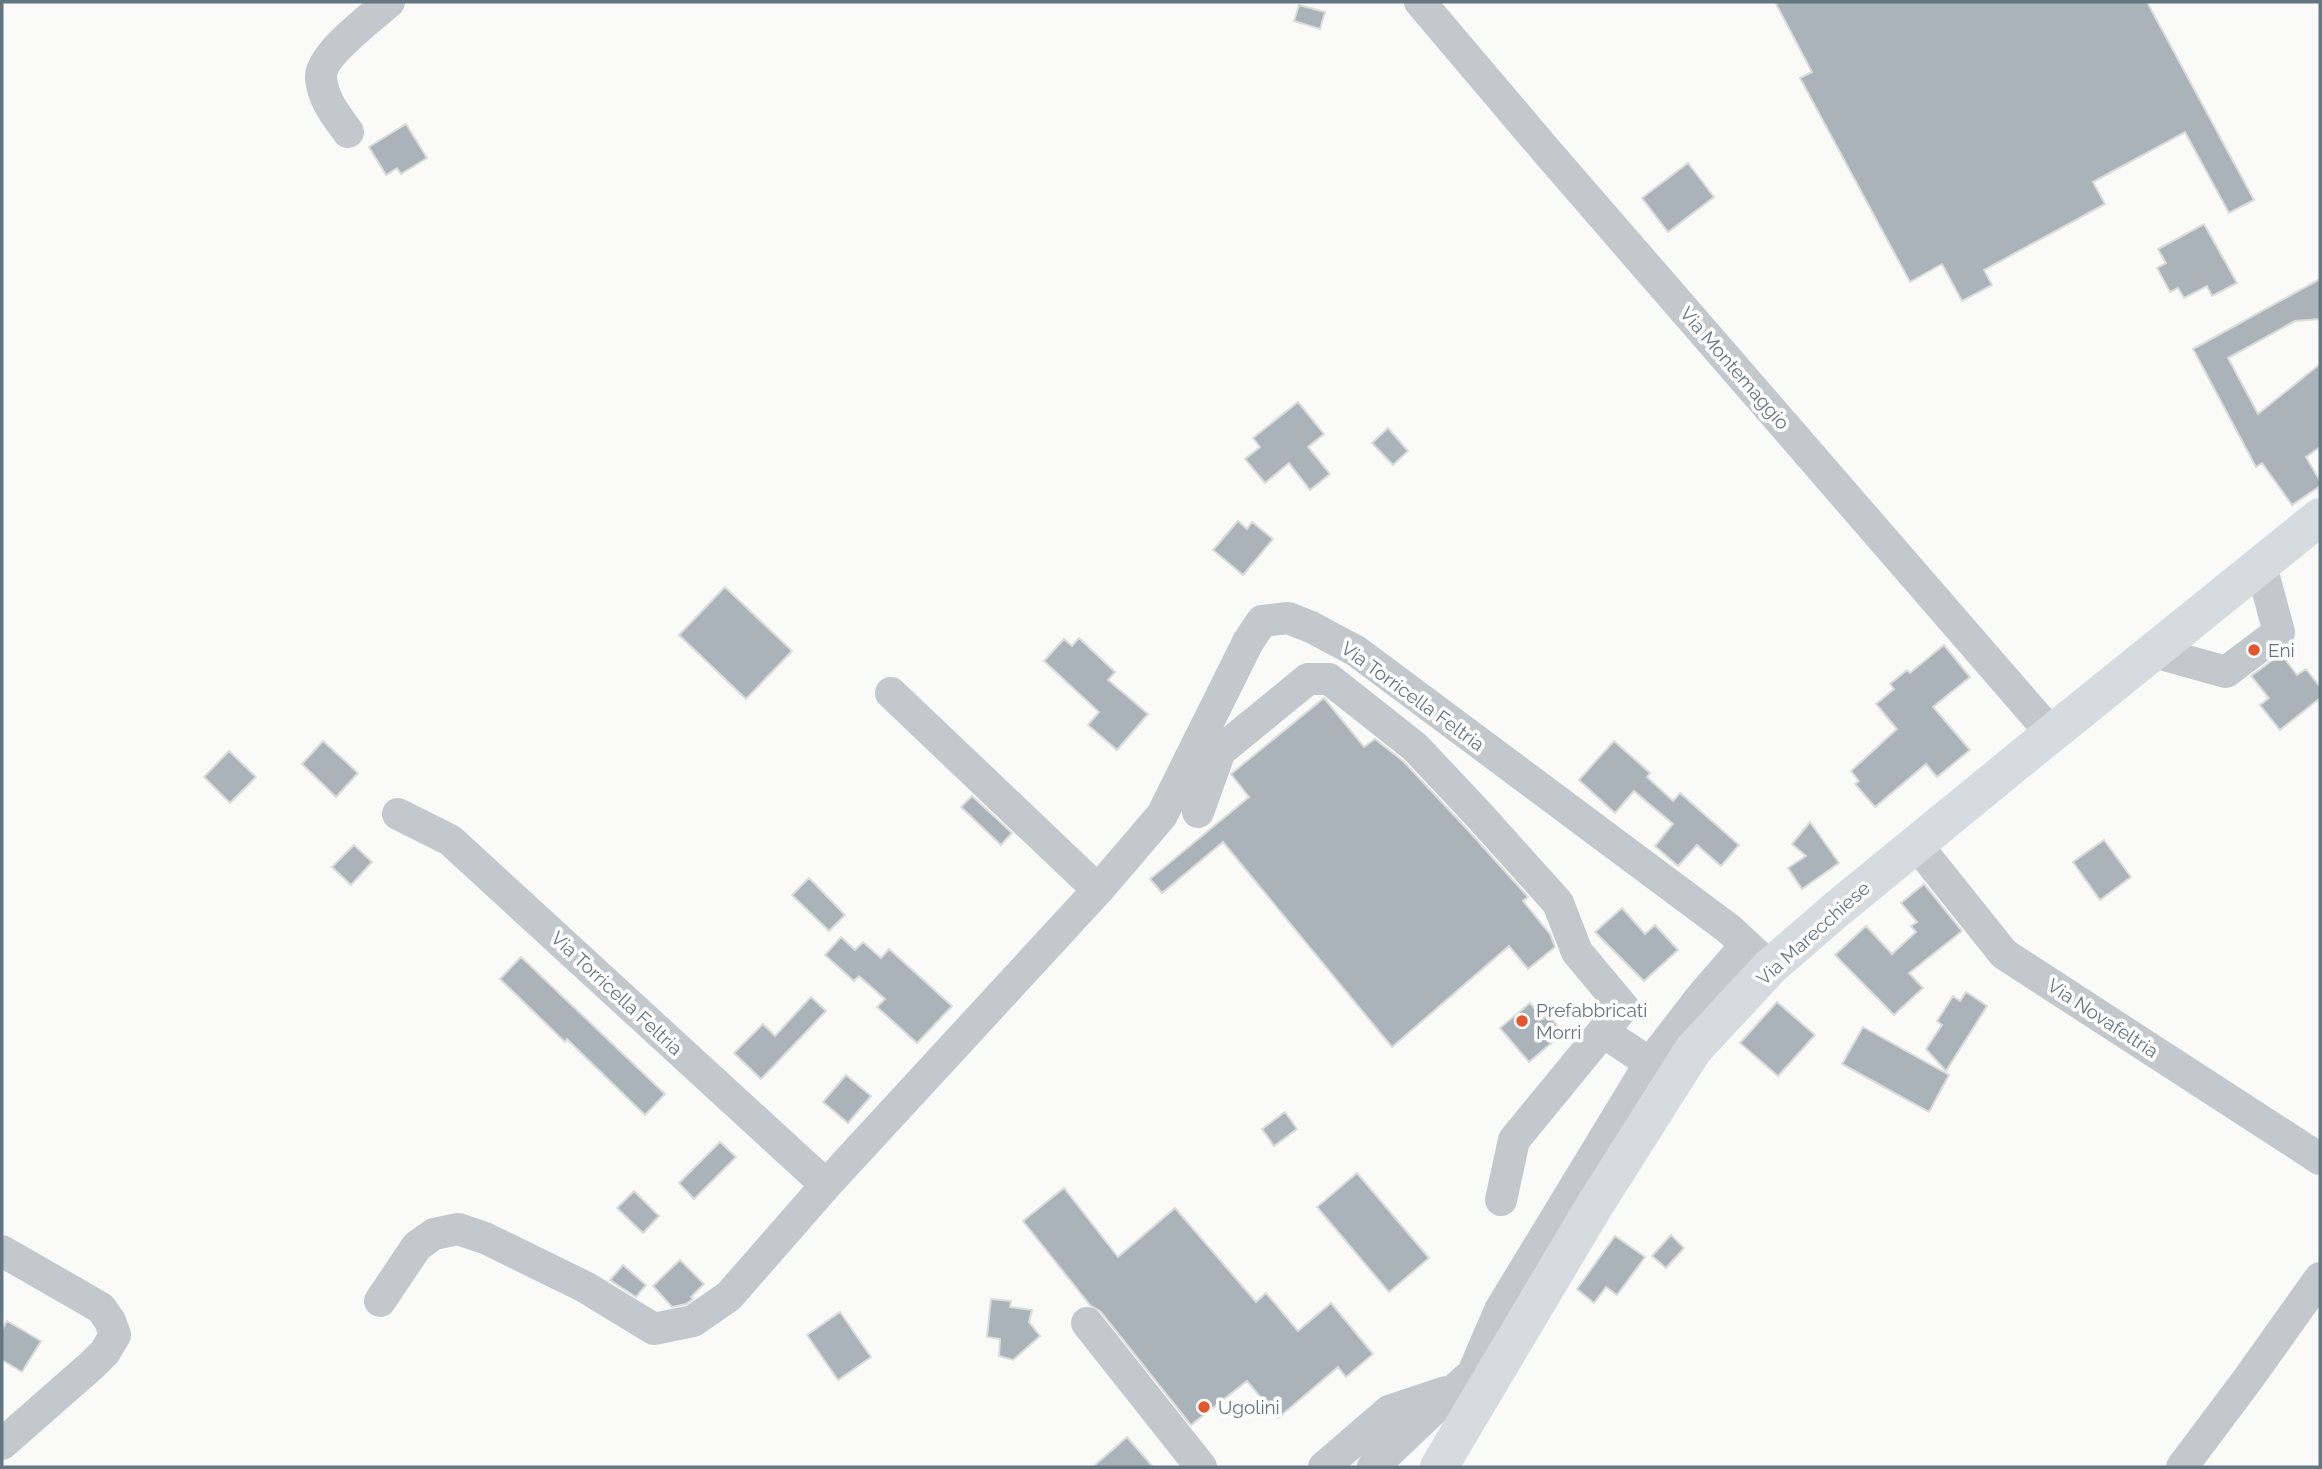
<svg xmlns="http://www.w3.org/2000/svg" width="2322" height="1469" font-family="Raleway,sans-serif">
<style>
.building{fill:#aab3b9;stroke:#dcdcda;stroke-width:2}
.lines{fill:none;stroke-linecap:round;stroke-linejoin:round}
.minor{stroke:#c3c8cc;stroke-width:32}
.major{stroke:#d6dbdf;stroke-width:38}
.poi-dot{fill:#e4572e;stroke:#fff;stroke-width:2.5}
.labels{text-anchor:middle;dominant-baseline:central;stroke-width:7;stroke-linejoin:round;paint-order:stroke}
.street-label{font-size:19px;fill:#657683;stroke:#fff}
.poi-label{font-size:19px;fill:#657683;stroke:#fff;text-anchor:start}
</style>
<rect width="100%" height="100%" fill="#fafaf8"/>
<path class="building" d="M1775,2H2147L2254,200L2229,213L2185,132L2093,182L2105,204L1984,270L1992,285L1962,301L1942,264L1910,282L1800,78L1812,72Z
M1299,5L1325,12L1320,29L1294,21Z
M406,124L427,158L401,174L397,168L386,175L369,147Z
M1688,163L1714,197L1668,232L1642,198Z
M2204,224L2237,283L2212,296L2207,286L2184,298L2178,288L2170,292L2157,268L2166,263L2158,249Z
M2320,279V319L2295,321L2228,358L2258,414L2320,364V447L2306,457L2320,481V486L2292,505L2262,463L2256,467L2193,349Z
M1298,402L1324,434L1308,447L1330,474L1310,490L1289,463L1265,483L1245,459L1260,447L1253,438Z
M1388,428L1408,451L1393,465L1372,443Z
M1238,521L1247,529L1252,522L1273,539L1243,575L1213,550Z
M725,587L792,651L746,699L679,635Z
M1079,638L1115,672L1108,680L1148,714L1117,750L1088,725L1099,712L1044,661L1064,639L1072,646Z
M1944,645L1970,677L1933,707L1970,750L1937,777L1926,764L1875,807L1855,784L1859,781L1851,771L1897,729L1876,704L1894,689L1890,684L1907,670L1910,673Z
M2281,654L2297,675L2306,669L2320,687V698L2280,730L2260,705L2269,698L2251,676Z
M1324,698L1364,747L1375,739L1403,761L1465,827L1528,897L1523,901L1550,934L1555,947L1528,969L1509,946L1392,1047L1223,842L1162,893L1150,879L1249,797L1231,774Z
M323,741L358,773L336,797L302,764Z
M1614,741L1650,773L1647,777L1673,801L1680,793L1739,845L1721,866L1697,845L1678,866L1655,846L1673,824L1634,791L1615,813L1579,780Z
M229,751L256,777L230,803L204,777Z
M972,796L1012,833L1001,845L961,807Z
M1810,822L1839,863L1802,889L1788,868L1806,856L1792,844Z
M2104,840L2131,877L2100,900L2073,862Z
M354,845L372,862L351,885L332,867Z
M809,878L845,915L829,931L792,895Z
M1924,884L1962,931L1909,973L1923,988L1894,1015L1835,955L1866,926L1892,954L1916,932L1911,926L1917,922L1901,903Z
M1622,908L1645,934L1655,925L1678,950L1644,981L1595,932Z
M841,937L855,950L863,942L881,958L889,949L952,1006L917,1043L877,1007L885,999L859,976L854,981L825,955Z
M521,957L665,1094L645,1115L567,1039L565,1042L500,979Z
M1966,992L1987,1006L1946,1071L1926,1049L1942,1025L1937,1021L1953,996L1960,1001Z
M811,997L826,1011L761,1079L734,1053L763,1024L775,1036Z
M1777,1002L1815,1035L1778,1076L1740,1043Z
M1530,1003L1543,1019L1548,1014L1563,1033L1529,1062L1500,1028Z
M1863,1027L1949,1075L1929,1112L1842,1064Z
M846,1075L871,1096L848,1123L823,1102Z
M1285,1112L1297,1129L1274,1146L1262,1129Z
M720,1142L736,1157L694,1199L679,1183Z
M1357,1173L1429,1258L1389,1292L1317,1207Z
M1064,1188L1118,1257L1175,1208L1256,1302L1266,1293L1298,1331L1331,1303L1373,1354L1346,1377L1338,1367L1278,1418L1247,1381L1191,1425L1101,1312L1090,1305L1023,1221Z
M634,1191L659,1216L643,1233L617,1208Z
M1671,1235L1684,1248L1666,1268L1652,1256Z
M1615,1236L1645,1257L1617,1295L1606,1287L1594,1303L1577,1289Z
M680,1260L704,1284L691,1297L693,1299L686,1304L672,1307L653,1286Z
M623,1265L646,1285L636,1297L610,1280Z
M991,1299L1011,1301L1010,1307L1032,1310L1029,1322L1040,1336L1013,1360L999,1356L1000,1339L987,1337Z
M840,1312L871,1357L838,1380L807,1335Z
M7,1321L41,1341L22,1372L2,1360V1330Z
M1127,1437L1153,1467H1093Z"/>
<g class="lines">
<path class="minor" d="M1420,2L1549,154L2051,733
M348,132C336,115 323,100 321,78C319,56 372,17 389,2
M2154,652L2226,672L2279,632L2261,566
M891,693L1098,890
M1198,812L1220,751L1308,679H1329L1415,747L1479,815L1558,903L1577,952L1623,1007L1514,1140L1501,1200
M398,814L450,840L826,1185
M1916,844L2004,954L2320,1159
M1650,1063L1701,997L1746,945
M2,1251L101,1308L110,1321L115,1335L105,1352L92,1365L2,1444
M380,1301L417,1246L434,1234L458,1229L485,1238L585,1287L654,1329L693,1321L729,1296L826,1185L1098,890L1162,815L1248,642L1262,621L1288,618L1311,627L1356,651L1729,929L1770,967
M1087,1323L1201,1467
M1472,1375L1500,1310L1650,1063L1603,1032
M1324,1467L1389,1411L1446,1392
M1373,1467L1454,1390L1487,1361
M2182,1467L2248,1379L2320,1278"/>
<path class="major" d="M1439,1467L1593,1208L1693,1050L1770,967L1837,909L2024,756L2320,517"/>
</g>
<g class="poi-dot">
<circle cx="2254" cy="650" r="7"/>
<circle cx="1522" cy="1021" r="7"/>
<circle cx="1204" cy="1407" r="7"/>
</g>
<g class="labels">
<g class="street-label">
<text transform="translate(1735 368) rotate(49)">Via Montemaggio</text>
<text transform="translate(1413 696) rotate(36)">Via Torricella Feltria</text>
<text transform="translate(1813 933) rotate(-42)">Via Marecchiese</text>
<text transform="translate(617 993) rotate(43)">Via Torricella Feltria</text>
<text transform="translate(2103 1018) rotate(33)">Via Novafeltria</text>
</g>
<g class="poi-label">
<text x="2268" y="650">Eni</text>
<text x="1536" y="1010">Prefabbricati<tspan x="1536" dy="22">Morri</tspan></text>
<text x="1218" y="1407">Ugolini</text>
</g>
</g>
<rect width="2322" height="1469" fill="none" stroke="#657683" stroke-width="7"/>
</svg>
